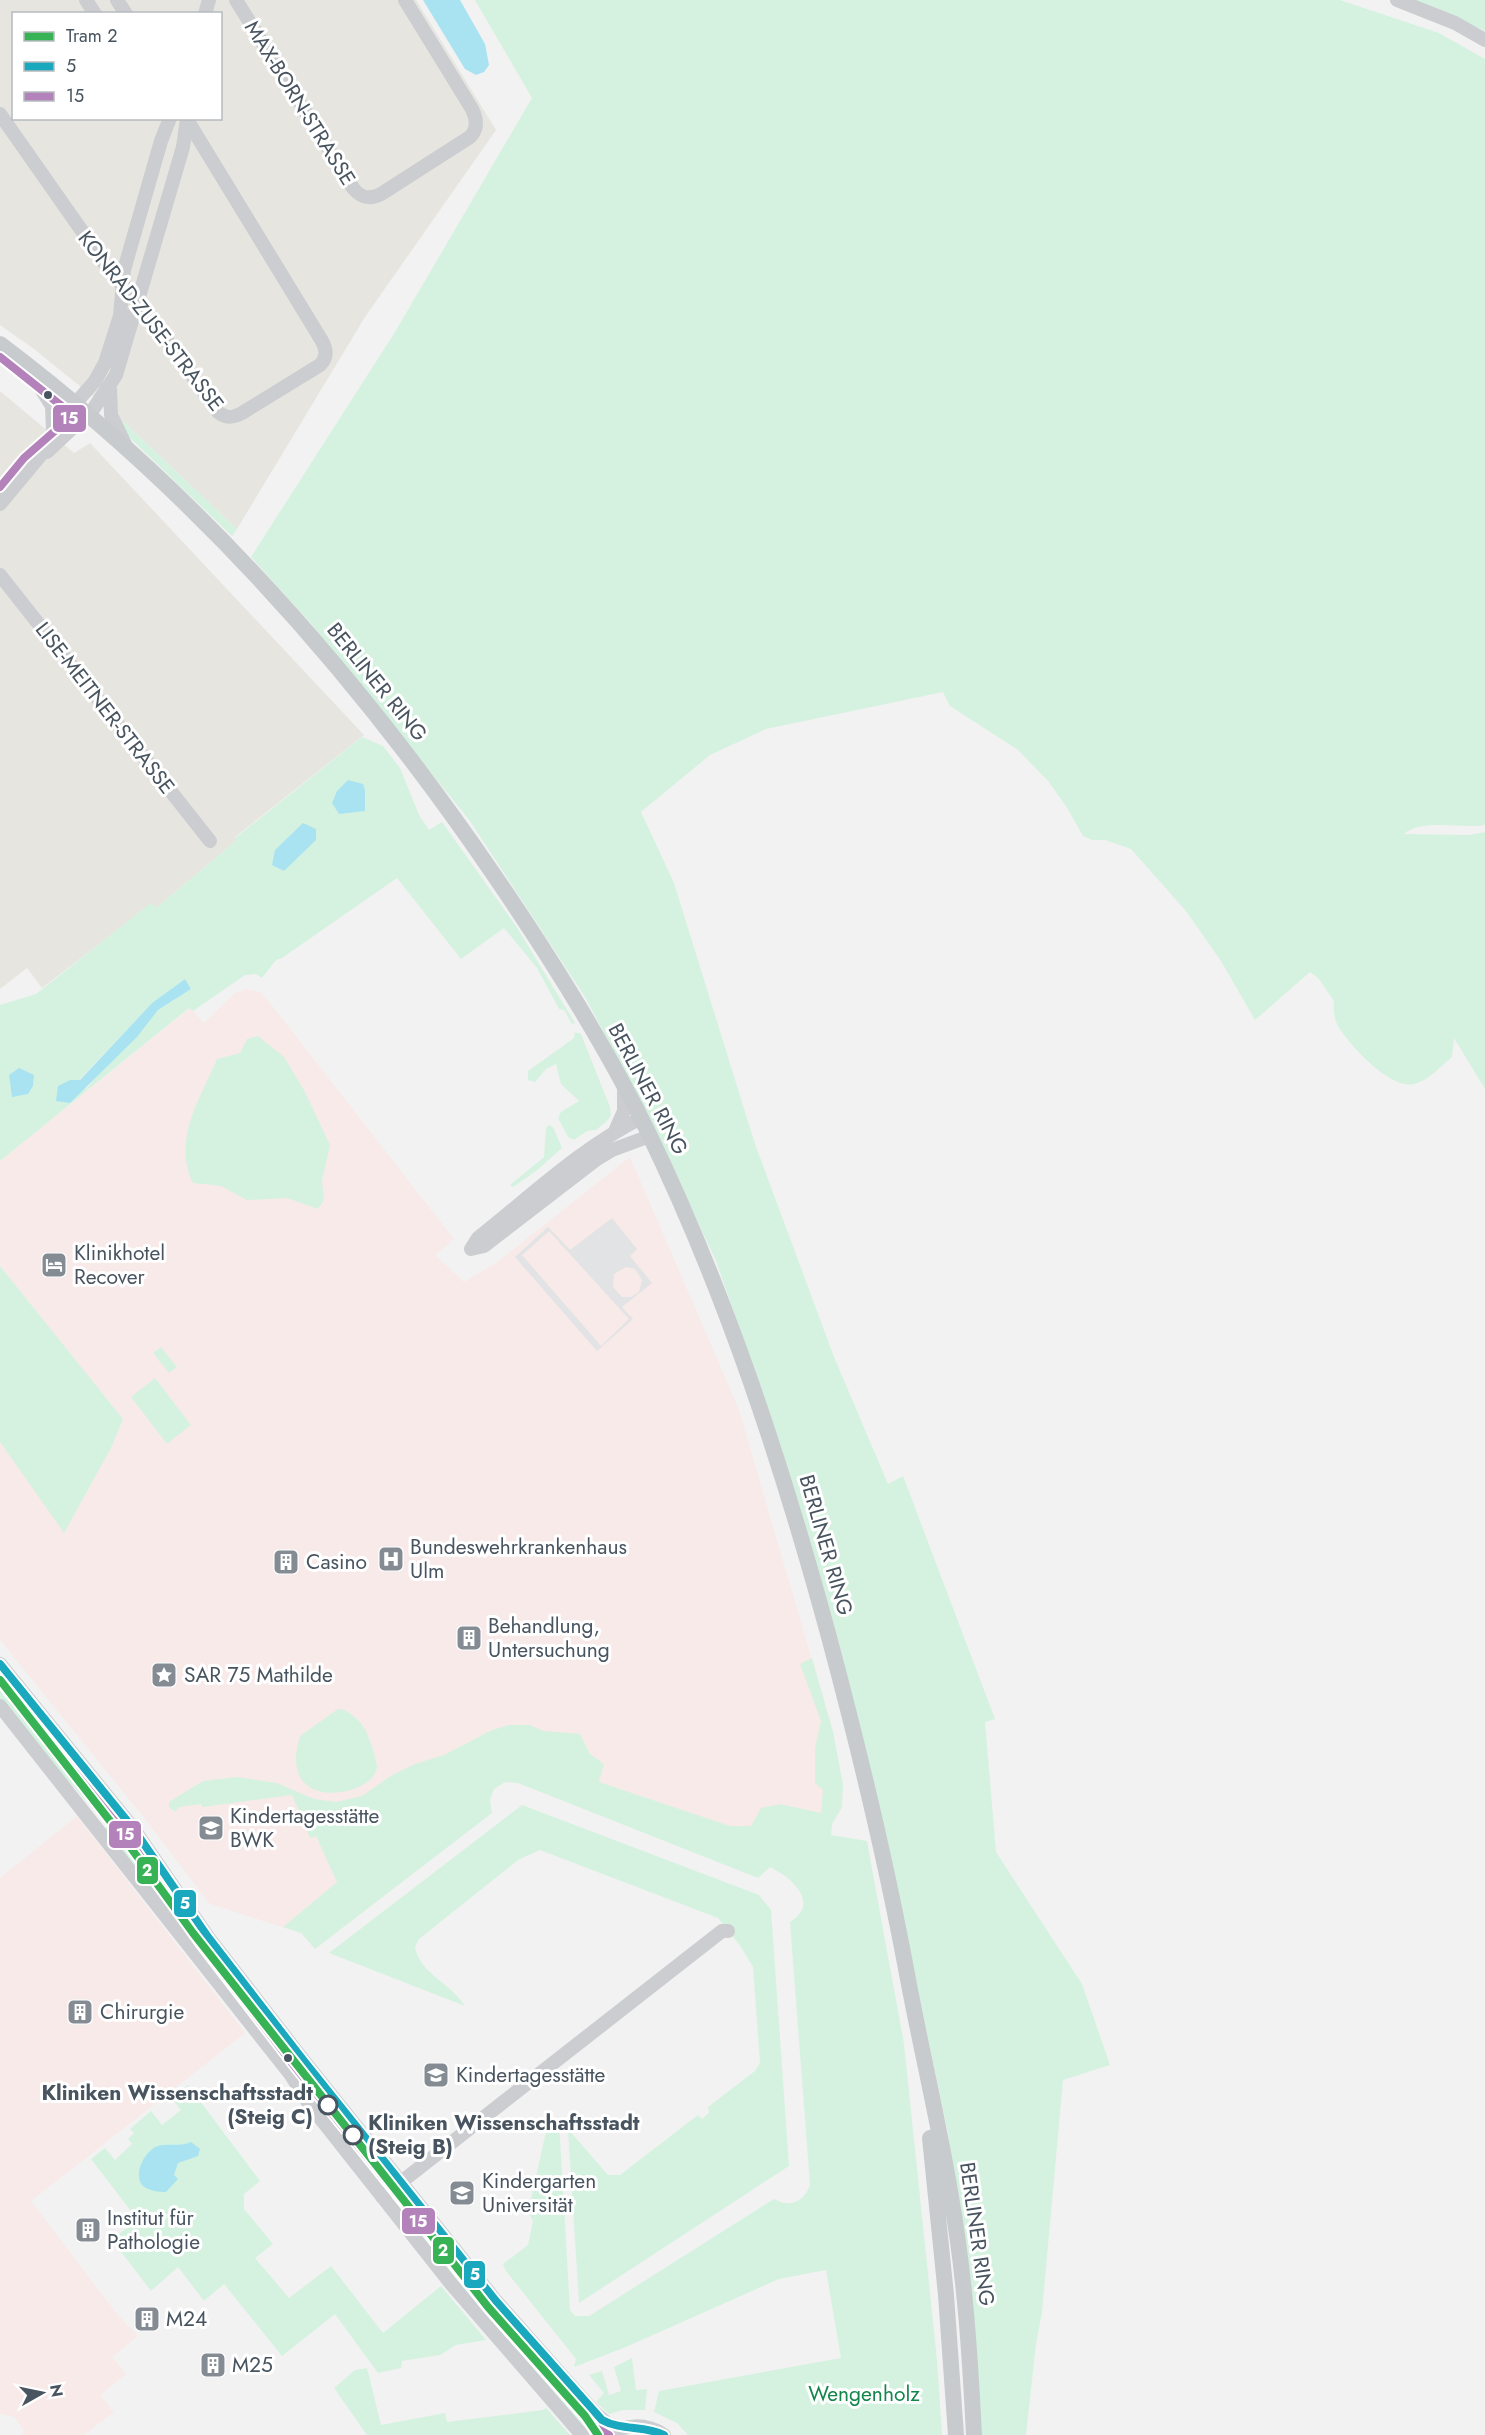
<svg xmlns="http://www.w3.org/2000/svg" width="1485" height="2435" font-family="Jost,sans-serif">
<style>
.commercial{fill:#e6e5e0;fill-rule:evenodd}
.medical{fill:#f8eae9}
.airport{fill:#e2e3e5;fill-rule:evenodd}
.green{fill:#d5f2e0;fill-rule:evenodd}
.water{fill:#a9e3f1}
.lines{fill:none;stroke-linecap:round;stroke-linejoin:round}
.minor{stroke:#cbcdd0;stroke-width:14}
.major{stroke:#c8cbce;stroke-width:16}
.bus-1-casing{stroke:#fff;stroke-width:12}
.bus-2-casing{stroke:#fff;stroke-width:12}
.bus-1{stroke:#1aa8be;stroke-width:8}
.bus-2{stroke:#b382ba;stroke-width:8}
.tram-1-casing{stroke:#fff;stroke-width:12}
.tram-1{stroke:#37b355;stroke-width:8}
.bus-dot{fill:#48545f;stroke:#fff;stroke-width:2}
.stop-dot{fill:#fff;stroke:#48545f;stroke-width:3}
.labels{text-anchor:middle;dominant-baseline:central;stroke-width:6;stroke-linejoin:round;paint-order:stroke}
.street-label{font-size:21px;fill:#48545f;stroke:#fff}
.poi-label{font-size:21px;fill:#48545f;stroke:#fff;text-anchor:start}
.stop-label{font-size:21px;font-weight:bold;fill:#48545f;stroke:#fff;text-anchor:end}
.park-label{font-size:21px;fill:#13864c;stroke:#fff}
.line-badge{stroke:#fff;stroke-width:2}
.badge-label{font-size:16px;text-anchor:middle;font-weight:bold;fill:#fff}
</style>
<rect width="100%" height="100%" fill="#f2f2f2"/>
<path class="commercial" d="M0,0H416L496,130L365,317L237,529L117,416L34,349L0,325ZM14,14H220V118H14Z
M0,391L74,453L90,443L364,735L235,837L237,840L156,908L151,904L42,988L27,968L0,989Z"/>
<path class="medical" d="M247,989L260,992L270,1003L454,1239L435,1255L464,1282L496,1263L630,1157L739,1410L833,1732L843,1796L842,1807L832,1824L831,1836L733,1846L504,1752L301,1933L210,1904L141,1814L0,1640V1442L64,1532L111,1448L123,1419L0,1266V1161L190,1008L204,1023L235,993Z
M77,1816L245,2033L31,2201L117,2314L138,2336L112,2357L126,2374L100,2395L114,2412L84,2435H23V2429L14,2417L0,2414V1878Z"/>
<path class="airport" d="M612,1218L637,1249L630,1256L652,1283L622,1307L633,1319L597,1351L515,1257L548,1227L570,1250ZM549,1231L629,1319L601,1346L522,1255ZM626,1267L635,1269L642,1280L639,1292L631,1297H622L613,1287L614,1274Z"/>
<path class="green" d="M475,0H1340L1439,33L1485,59V825C1462,829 1421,818 1404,834L1469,835L1485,832V1089L1454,1038L1452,1057C1441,1066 1428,1081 1414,1084C1390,1090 1351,1046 1339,1028C1334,1019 1333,1010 1334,1001L1319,979L1310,972L1255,1020L1221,961L1186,911L1131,849L1105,840H1092L1083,836L1066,806L1048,781L1018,750L950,706L943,692L766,729L710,755L641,812L674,883L755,1144L834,1357L888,1484L903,1476L995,1719L985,1722L996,1852L1082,1984L1110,2065L1063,2080L1042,2312L1036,2344L1026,2435H980L948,2133L896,1885L764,1398L716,1261L645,1109L585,997L470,821L312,625L251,557L395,332L532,98Z
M1415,0H1485V31Z
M117,416L237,529L232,536L129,437Z
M362,737L383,746L400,768L419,815L429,830L442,822L516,926L575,1023L572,1024L564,1010L559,1009L537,968L504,928L461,959L397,878L282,958L276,960L262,978L256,974L245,975L193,1011L189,1008L0,1161V1005L36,994L151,903L156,908L237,840L235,838ZM185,979L191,989L158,1010L137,1036L104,1068L86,1089L70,1080H79L152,1003Z
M575,1032L581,1034L610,1107L611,1115L608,1120L596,1130L587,1131L574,1140L568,1137L558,1118L561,1112L579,1101L561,1084L556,1064L546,1069L535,1082L528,1080V1071L574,1038Z
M258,1036L284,1057L304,1090L330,1145L322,1181L324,1200L318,1209L287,1198L247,1200L221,1186L193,1183C172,1140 200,1099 217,1059L240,1053L247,1039Z
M549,1125L553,1127L562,1148L536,1171L513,1187L510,1185L544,1157L546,1128Z
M0,1266L123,1419L111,1448L64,1533L0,1442Z
M161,1347L177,1367L169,1373L153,1353Z
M155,1378L191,1425L167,1444L131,1397Z
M812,1658L833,1732L843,1784L842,1807L832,1824L831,1835L867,1841L904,2044L937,2360L942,2435H688L677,2423L654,2412L659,2391L841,2358L826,2270L779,2279L626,2347L574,2367L576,2359L506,2271L503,2264L528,2245L533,2221L528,2212L548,2123L559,2121L570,2310L575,2316H589L774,2199C790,2208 804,2202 810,2185L790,1922C821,1903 791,1877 770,1867L758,1878L518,1783L505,1782L494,1789L490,1800L492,1813L315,1949L301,1933L283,1927L337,1882L316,1836L310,1838L292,1795L202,1807L201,1804L179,1807L175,1812L169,1807V1802L203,1781L237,1777L277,1783L314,1799L336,1802L362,1796L392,1775L415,1764L444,1755L492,1730L509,1725H529L544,1731L580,1734L590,1754L604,1764L599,1782L730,1826H751L761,1808L780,1804L821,1813L823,1790L815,1783V1748L821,1721L800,1664Z
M0,1669L98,1794L89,1804L69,1782L61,1777L0,1700Z
M338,1709C349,1709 361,1722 366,1731C369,1737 377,1761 377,1767C375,1797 275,1816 300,1736Z
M522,1805L759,1895L771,1910L789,2166L579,2303L568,2129L608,2175H620L698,2115L702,2119L709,2113L708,2107L755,2071L760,2063L753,1967L739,1944L718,1918L540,1850L518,1860L419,1939L415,1947C420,1974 452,1984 465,2006L329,1953Z
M117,1819L249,1996L238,2004L102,1831Z
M254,2002L319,2082L305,2093L243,2010Z
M188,2085L260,2181L244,2194V2209L273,2244L255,2258L289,2298L331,2266L383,2333L441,2286L486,2340L456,2345L440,2355L402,2361L401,2368L378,2373L335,2314L282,2356L224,2284L204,2301L178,2267L151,2291L112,2240L137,2219L91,2159L105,2148L115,2160L132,2144L128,2139L134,2133L130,2129L151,2111L162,2125L181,2110L172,2099Z
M318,2090L364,2147L357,2153L312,2095Z
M372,2150L390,2178L382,2184L358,2161Z
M401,2195H404L597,2420L592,2423L581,2410L576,2415L586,2428L583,2431L490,2327L393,2202Z
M632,2358L636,2390L647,2389L645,2410H623L609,2414L596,2402L604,2393L589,2375L602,2371L609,2395L621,2391L614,2367Z
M367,2368L381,2425L445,2413L447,2422L543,2410L546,2408L570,2435H367L334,2388L355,2370Z"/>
<path class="water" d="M423,0H460L485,44L489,65L484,72L476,75L465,69Z
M348,780L363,784L365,790V811L339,814L332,803L337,791Z
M303,823L316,829V840L284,871L272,865L275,850Z
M185,979L191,989L158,1010L137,1037L70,1103L56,1101L58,1086L70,1080H80L152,1003Z
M19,1068L34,1075L33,1086L28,1094L12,1097L9,1075Z
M191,2142L200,2149L198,2156L178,2163L174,2175L178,2179L166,2192C159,2192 149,2191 143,2186C132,2175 145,2150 158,2146C168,2143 181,2147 191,2142Z"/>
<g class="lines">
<path class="minor" d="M86,0L95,14
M117,0L126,14
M236,0L353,188C361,198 369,200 381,194L470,137C478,129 477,119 472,109L405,0
M1397,0L1455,23L1485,40
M205,14L209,0
M0,114L110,271L154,322L218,412C226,419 233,418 242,413L320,365C327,358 327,350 322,341L186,118
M31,373L52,406L53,431
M110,389L111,415L125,444
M47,452L94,408L116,375L183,147L187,119
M0,504L40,456L59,422L95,381L105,363L120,316L124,270L161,141L170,118
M0,575L210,841
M615,1131L624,1111V1087
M471,1249L478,1238C531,1196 581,1148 641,1118
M471,1249L484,1246L597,1159L612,1150L650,1136
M0,1664L133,1828L208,1937L304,2061L496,2301L594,2412L608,2424L623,2428
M0,1706L291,2075L309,2104L452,2285L582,2435
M382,2197L722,1931H728
M607,2435C625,2424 646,2423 664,2435"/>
<path class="major" d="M0,344C195,491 357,674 494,875C550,957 604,1042 648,1132C726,1293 782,1464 829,1637C859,1749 886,1861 907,1974C921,2049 939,2123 951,2197C965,2276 970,2356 974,2435
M930,2138L946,2295L956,2435"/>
<g class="bus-1-casing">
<path id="bus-1" d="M0,1664L133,1828L208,1937L304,2061L496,2301L602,2420C622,2431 644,2425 664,2435"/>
</g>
<g class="bus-2-casing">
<path id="bus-2" d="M0,357L73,415L24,458L0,487
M0,1681L125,1834L200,1943L296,2068L488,2308L594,2427L609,2435"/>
</g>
<use href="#bus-1" class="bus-1"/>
<use href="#bus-2" class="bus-2"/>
<g class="tram-1-casing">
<path id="tram-1" d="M0,1680L128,1844L193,1933L488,2307L585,2416L598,2435"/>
</g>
<use href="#tram-1" class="tram-1"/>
</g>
<defs>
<g id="hotel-square" transform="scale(1.35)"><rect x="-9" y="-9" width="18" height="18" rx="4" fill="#848b92" stroke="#fff"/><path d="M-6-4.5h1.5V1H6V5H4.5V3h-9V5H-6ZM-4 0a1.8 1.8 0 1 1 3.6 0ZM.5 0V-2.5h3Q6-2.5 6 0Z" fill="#fff"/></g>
<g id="hospital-square" transform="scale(1.35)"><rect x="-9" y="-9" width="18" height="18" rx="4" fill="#848b92" stroke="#fff"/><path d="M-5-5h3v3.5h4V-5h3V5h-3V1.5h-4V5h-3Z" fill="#fff"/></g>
<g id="building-square" transform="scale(1.35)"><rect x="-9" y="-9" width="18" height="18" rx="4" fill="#848b92" stroke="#fff"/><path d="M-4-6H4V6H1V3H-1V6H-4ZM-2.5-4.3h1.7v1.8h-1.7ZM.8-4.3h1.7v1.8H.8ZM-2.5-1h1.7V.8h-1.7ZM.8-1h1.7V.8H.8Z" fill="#fff"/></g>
<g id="sight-square" transform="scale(1.35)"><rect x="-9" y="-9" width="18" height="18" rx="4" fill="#848b92" stroke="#fff"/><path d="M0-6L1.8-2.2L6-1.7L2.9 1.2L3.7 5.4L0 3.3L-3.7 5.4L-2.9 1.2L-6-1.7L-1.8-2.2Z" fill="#fff"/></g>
<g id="school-square" transform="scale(1.35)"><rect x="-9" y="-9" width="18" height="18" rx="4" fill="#848b92" stroke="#fff"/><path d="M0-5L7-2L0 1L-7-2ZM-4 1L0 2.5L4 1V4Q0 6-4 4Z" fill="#fff"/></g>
</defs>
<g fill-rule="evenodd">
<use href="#hotel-square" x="54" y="1265"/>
<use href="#hospital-square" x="391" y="1559"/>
<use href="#building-square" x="286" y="1562"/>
<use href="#building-square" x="469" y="1638"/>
<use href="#sight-square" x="164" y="1675"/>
<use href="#school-square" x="211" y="1828"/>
<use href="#building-square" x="80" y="2012"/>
<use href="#school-square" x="436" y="2075"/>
<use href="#school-square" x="462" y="2193"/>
<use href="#building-square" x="88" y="2230"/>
<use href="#building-square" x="147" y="2319"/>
<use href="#building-square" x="213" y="2365"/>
</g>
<g class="bus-dot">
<circle cx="48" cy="395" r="5"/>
<circle cx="288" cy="2058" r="5"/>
</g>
<g class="stop-dot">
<circle cx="328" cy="2105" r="9"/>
<circle cx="353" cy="2135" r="9"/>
</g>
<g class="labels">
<g class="street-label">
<text transform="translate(300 103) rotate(58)">MAX-BORN-STRASSE</text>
<text transform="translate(151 321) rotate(52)">KONRAD-ZUSE-STRASSE</text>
<text transform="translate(377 682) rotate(51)">BERLINER RING</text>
<text transform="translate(105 708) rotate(52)">LISE-MEITNER-STRASSE</text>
<text transform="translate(648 1089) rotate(62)">BERLINER RING</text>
<text transform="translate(826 1545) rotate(74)">BERLINER RING</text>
<text transform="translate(977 2234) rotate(82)">BERLINER RING</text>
</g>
<g class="poi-label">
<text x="74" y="1253">Klinikhotel<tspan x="74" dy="24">Recover</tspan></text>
<text x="410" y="1547">Bundeswehrkrankenhaus<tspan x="410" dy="24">Ulm</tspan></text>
<text x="306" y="1562">Casino</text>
<text x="488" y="1626">Behandlung,<tspan x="488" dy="24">Untersuchung</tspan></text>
<text x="184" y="1675">SAR 75 Mathilde</text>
<text x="230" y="1816">Kindertagesstätte<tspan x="230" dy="24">BWK</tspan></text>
<text x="100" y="2012">Chirurgie</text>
<text x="456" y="2075">Kindertagesstätte</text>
<text x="482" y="2181">Kindergarten<tspan x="482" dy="24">Universität</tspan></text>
<text x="107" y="2218">Institut für<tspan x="107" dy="24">Pathologie</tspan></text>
<text x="166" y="2319">M24</text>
<text x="232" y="2365">M25</text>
</g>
<g class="stop-label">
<text x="313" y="2093">Kliniken Wissenschaftsstadt<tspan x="313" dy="24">(Steig C)</tspan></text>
<text x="368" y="2123" text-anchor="start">Kliniken Wissenschaftsstadt<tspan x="368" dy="24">(Steig B)</tspan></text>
</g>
<g class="park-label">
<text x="864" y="2394">Wengenholz</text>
</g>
</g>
<g class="line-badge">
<rect x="52" y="404" width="35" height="29" rx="6" fill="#b382ba"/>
<rect x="108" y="1820" width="34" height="29" rx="6" fill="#b382ba"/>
<rect x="136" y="1856" width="23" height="29" rx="6" fill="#37b355"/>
<rect x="173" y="1889" width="24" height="29" rx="6" fill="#1aa8be"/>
<rect x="401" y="2207" width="35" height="28" rx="6" fill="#b382ba"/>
<rect x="432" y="2236" width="23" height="29" rx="6" fill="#37b355"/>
<rect x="463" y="2260" width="23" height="29" rx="6" fill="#1aa8be"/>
</g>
<g class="badge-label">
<text x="69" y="424">15</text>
<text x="125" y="1840">15</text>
<text x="147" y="1876">2</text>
<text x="185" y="1909">5</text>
<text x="418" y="2227">15</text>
<text x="443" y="2256">2</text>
<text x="475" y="2280">5</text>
</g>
<rect x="12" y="12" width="210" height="108" fill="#ffffff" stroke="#b6bbbf" stroke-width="1.5"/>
<rect x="24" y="32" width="30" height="9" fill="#37b355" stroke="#b6bbbf" stroke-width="1.5"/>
<text x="66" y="42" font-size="18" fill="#48545f">Tram 2</text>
<rect x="24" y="62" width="30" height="9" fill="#1aa8be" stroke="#b6bbbf" stroke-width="1.5"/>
<text x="66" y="72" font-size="18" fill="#48545f">5</text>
<rect x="24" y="92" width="30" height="9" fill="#b382ba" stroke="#b6bbbf" stroke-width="1.5"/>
<text x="66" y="102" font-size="18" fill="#48545f">15</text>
<g transform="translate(42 2393) rotate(81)" stroke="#ffffff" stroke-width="4.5" paint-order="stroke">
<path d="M0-4.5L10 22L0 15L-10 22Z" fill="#48545f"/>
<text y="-9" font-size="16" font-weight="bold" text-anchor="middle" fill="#48545f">N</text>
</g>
</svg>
